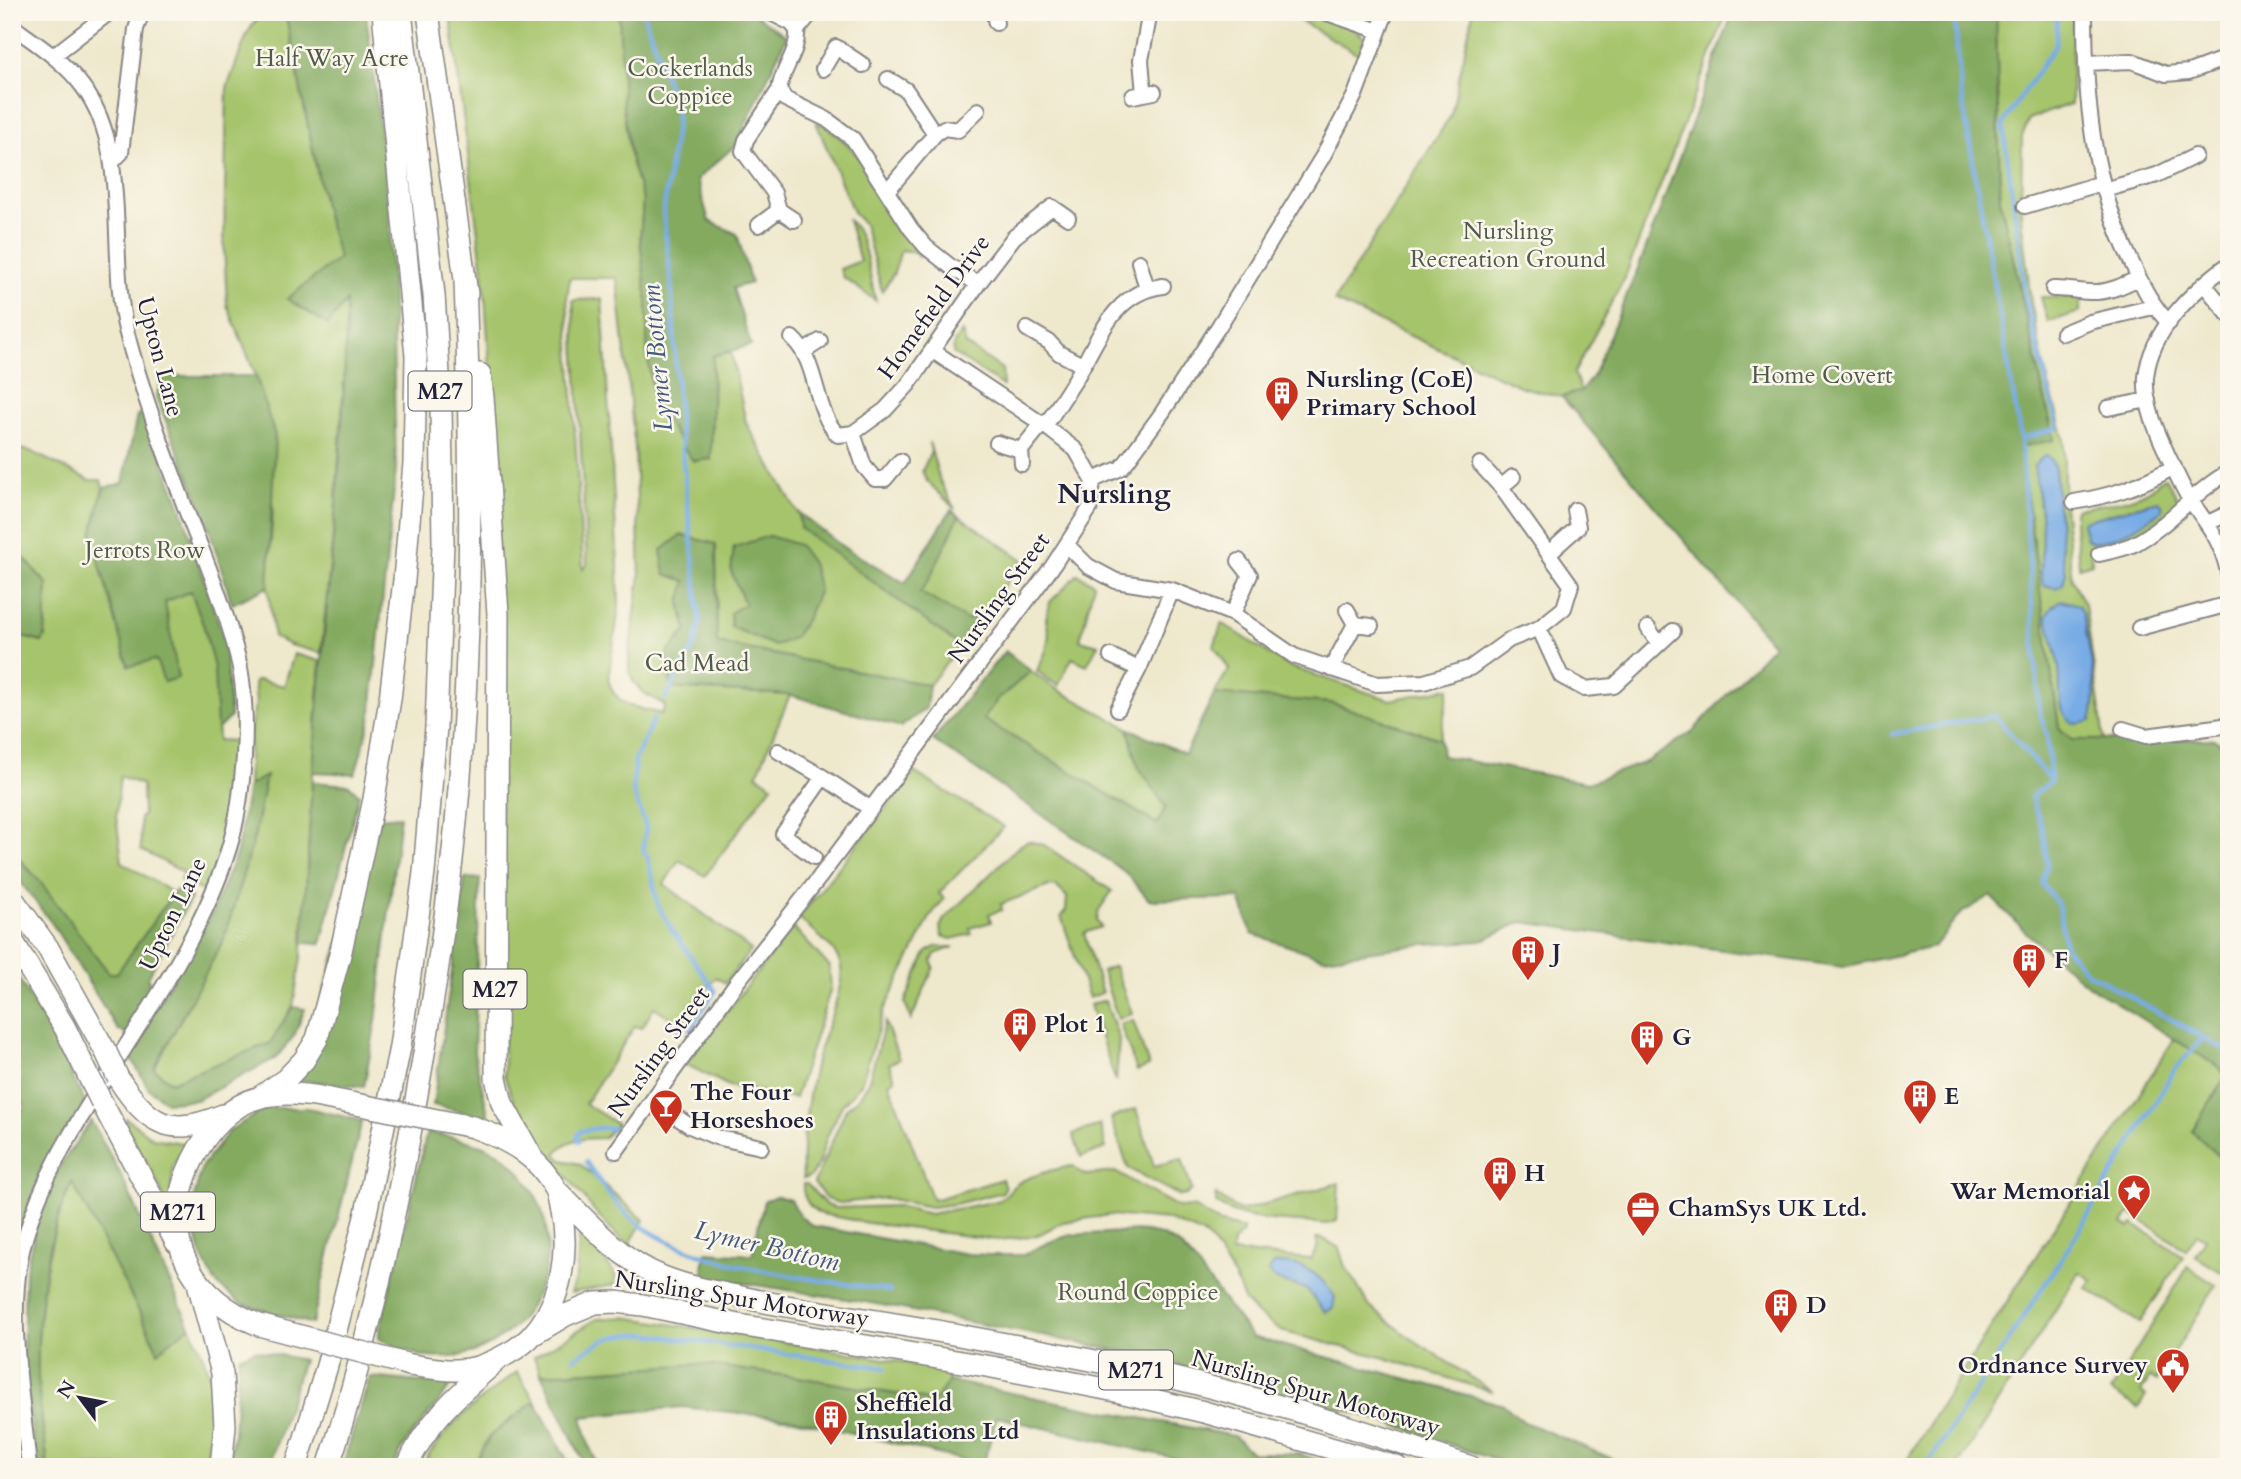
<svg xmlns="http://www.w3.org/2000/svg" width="2241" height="1479" font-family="Cardo,serif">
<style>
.green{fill:#a6c46c;stroke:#647354;stroke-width:2;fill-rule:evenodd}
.forest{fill:#84aa60;stroke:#53664e;stroke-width:2}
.water{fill:#78ace5;stroke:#4d6790;stroke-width:2}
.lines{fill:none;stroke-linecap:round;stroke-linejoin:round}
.stream{stroke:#78ace5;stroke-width:4.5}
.minor-casing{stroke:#888584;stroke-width:18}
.highway-casing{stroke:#888584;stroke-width:24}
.minor{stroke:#fff;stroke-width:14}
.highway{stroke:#fff;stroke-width:21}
.highway-bridge-casing{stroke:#888584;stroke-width:24;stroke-linecap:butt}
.highway-bridge{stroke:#fff;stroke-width:21}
.labels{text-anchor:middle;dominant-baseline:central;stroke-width:5;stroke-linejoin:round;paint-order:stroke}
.shield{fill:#fbf7ec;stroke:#636270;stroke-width:2}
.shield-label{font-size:23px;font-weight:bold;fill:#22223b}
.park-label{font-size:24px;fill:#505b4c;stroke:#fbf7ec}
.street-label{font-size:24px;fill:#22223b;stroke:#fbf7ec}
.poi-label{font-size:24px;font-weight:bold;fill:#22223b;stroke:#fbf7ec;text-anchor:start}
.water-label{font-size:26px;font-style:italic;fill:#44597f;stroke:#fbf7ec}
.quarter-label{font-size:28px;font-weight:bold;fill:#22223b;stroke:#fbf7ec}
</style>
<rect width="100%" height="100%" fill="#fbf7ec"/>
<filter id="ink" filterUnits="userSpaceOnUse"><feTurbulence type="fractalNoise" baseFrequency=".0143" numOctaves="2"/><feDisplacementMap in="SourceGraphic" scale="14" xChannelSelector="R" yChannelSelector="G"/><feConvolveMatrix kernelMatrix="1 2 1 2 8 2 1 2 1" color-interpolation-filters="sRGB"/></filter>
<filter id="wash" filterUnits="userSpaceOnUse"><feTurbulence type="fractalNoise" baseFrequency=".00686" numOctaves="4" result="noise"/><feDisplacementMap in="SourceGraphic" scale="28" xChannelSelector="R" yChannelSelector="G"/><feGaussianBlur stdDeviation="1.57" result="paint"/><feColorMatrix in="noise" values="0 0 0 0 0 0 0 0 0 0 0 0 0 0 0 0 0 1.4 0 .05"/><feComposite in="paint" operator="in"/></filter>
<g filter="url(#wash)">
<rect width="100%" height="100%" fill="#eee8cc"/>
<path class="green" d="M261,12H285L326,215L339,258L346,300V351L335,514L321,653L290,645L274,637L268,587L273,509L256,376L227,305L224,246L227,88L247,34Z
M450,12H619L631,160L643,201L640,239L647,301V350L711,459L713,356L731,352L746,423L798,513L843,547L905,583L951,510L1023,560L970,634L929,685L717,643L716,544L681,536L687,580L680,603L687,630L671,688L790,695L757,775L772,785L705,876L679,860L664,884L751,950L725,983L716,977L677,1030V1022L654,1007L642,1028L635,1026L585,1104L617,1124L604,1138C585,1139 567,1137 556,1154L562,1160L580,1164L644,1220L629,1245L616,1235L597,1214L520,1117L504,1075L497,471L484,281ZM570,278H617L635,448L640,576L629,656V670L633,681L642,692L665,705L662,714L630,706L620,700L613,692L608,680L619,607L618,566L602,299L573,300L587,565L583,569L567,297Z
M1285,12C1307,12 1351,20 1364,38L1360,55Z
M1473,12H1727L1625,277L1574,373L1581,391L1562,397L1522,387L1334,301L1451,115Z
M1996,12H2073L2071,104L2029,119L2022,136L2021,216L2031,303L2043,362L2064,440V505L2072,579L2085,604L2104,740H2072L2059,728L2020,447L2054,439L2000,200ZM2046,457L2051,459L2055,470L2062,554L2066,572L2041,575L2042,520L2035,466L2040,459Z
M816,122C860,140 889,205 914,245L923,255L918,257L914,252L901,250L894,273L882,291L864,224L854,214Z
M848,220C867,234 869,278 876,301L843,277L840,269L860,261Z
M2041,297H2081L2080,312L2048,322Z
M962,332L966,345L1002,369L1003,386L953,353L954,343Z
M929,442L940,481L955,509L926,480L922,471L931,452Z
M12,448L30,451L89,480H101L103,488L92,536L164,602L191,591L204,627L215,669L218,740L238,741C235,792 229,846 206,893L180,880L183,872L141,850L140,817L143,816L142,785L120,776L116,816L122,862L173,893L117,974L109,973C75,933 47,890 12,851V634L42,642L45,637L47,584L23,557L12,551Z
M2166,478L2180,503C2150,528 2129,543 2090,547L2092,563L2079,567C2079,554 2072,517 2076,509C2096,505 2149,500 2158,481ZM2149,503L2162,510C2140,526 2119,537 2092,542L2084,521Z
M1078,574L1094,584L1080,640L1098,645L1087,665L1072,658L1058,686L1037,671L1046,651L1049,635L1046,619L1050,602Z
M1222,623L1288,666L1390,700L1449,688L1440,739L1331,703L1214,694L1229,669L1214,646Z
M294,654L320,661L302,952L293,1007L270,1043L171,1082L154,1069L224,939L265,777L248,786L250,729L256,702L254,682L259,680L284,686Z
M1031,671L1056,689L1128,728L1138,766L1166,807L1158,824L983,719L997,700Z
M914,772L1004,827L939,893L944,899L931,915L884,1010L861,1084L842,1105L827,1137L818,1165L810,1177L803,1179C801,1144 807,1100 815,1066C820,1040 845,991 841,967C838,948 812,931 799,918Z
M1028,841L1044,845L1112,891L1099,910L1097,920L1101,927L1084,933L1102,993L1089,998L1061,916L1066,910L1067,897L1057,887L1049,886L1001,904L1002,910L989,914L991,922L970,928L972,934L951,939L942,936L940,927L944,919L1019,846Z
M793,927L829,966L831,988L795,1098L729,1086L685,1064Z
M935,947H954L935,954L932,961L934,967L911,1020L905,1002L926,953Z
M1114,966L1132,1013L1118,1019L1102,971Z
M1105,1000L1119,1039L1116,1082L1090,1005Z
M1133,1020L1149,1066L1137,1071L1120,1024Z
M885,1022L899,1059L889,1064L895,1079L889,1083L933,1200L1002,1179L1005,1188L1003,1192L955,1204L931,1207L885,1198L840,1203L826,1199L814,1183L846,1109L858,1098L868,1084Z
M2174,1039L2216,1065L2226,1076L2192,1131L2229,1165V1277L2195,1256L2205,1238L2197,1234L2186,1250L2130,1213L2123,1224L2130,1228L2133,1224L2183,1256L2140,1323L2086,1288L2092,1280L2079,1272L1957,1467H1902Z
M1136,1109L1154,1166L1182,1159L1192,1190L1186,1195L1180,1196L1128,1168L1111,1118Z
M126,1118L153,1138L188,1144L173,1165L170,1210L153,1174L125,1124Z
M1100,1125L1106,1148L1081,1157L1073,1134Z
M1074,1166L1078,1171L1086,1175L1115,1172L1178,1207L1196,1208L1218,1222L1243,1229V1232L1233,1242L1232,1252L1311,1259L1318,1246L1316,1238H1322L1339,1248L1344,1264L1370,1307L1408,1336L1493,1392L1385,1358L1281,1331L1256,1313L1244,1300L1235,1278L1211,1241L1201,1233L1169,1220L1110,1215L1063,1222L1036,1236L998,1240L868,1223L822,1214C810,1210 802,1197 803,1184H807L826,1205L836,1208L897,1206L930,1214L997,1201C1006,1197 1007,1193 1014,1186C1024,1177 1060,1167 1074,1166Z
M73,1181L142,1317L158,1351L190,1326C198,1343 206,1360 210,1378C214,1398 209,1446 205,1467H48C45,1437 38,1406 38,1376C36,1314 46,1237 73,1181Z
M1339,1183L1337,1221L1327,1224C1294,1220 1241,1224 1216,1203V1195L1240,1211Z
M580,1230L615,1274V1285L570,1293L576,1277Z
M2188,1267L2216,1285L2157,1381L2150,1377L2141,1392L2146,1396L2138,1408L2111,1391Z
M624,1317L780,1341L943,1369L949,1381L934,1401L804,1378L700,1364L541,1374L534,1357L597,1319Z
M517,1372L535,1401L490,1436L472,1467H421C449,1421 475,1404 517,1372Z"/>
<path class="forest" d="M285,12H366L390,214L396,469L370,722L355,774L313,772C323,615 346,459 346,302L328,325L287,299L339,258L326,215Z
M619,12H751L787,36L736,145L697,179L709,221L737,234L751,283L733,288L751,345L713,356L711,459L693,461L654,404L647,350V301L640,239L643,201L631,160L623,109Z
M1733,12H1996L2000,200L2054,440L2020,447L2059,728L2073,740L2213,739L2224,745L2229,781V1165L2192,1131L2226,1076L2216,1065L2089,986L2029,935L1990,896L1960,914L1934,947L1843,967L1522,922L1481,941L1424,944L1324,958L1252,934L1240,898L1149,900L1125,872L933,740L1005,651L1031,671L997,700L983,719L1157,824L1166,807L1138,766L1128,728L1185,754L1214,694L1331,703L1440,739L1442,756L1588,783L1648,761L1693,731L1773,645L1562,397L1581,391L1593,376L1643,256Z
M163,376H256L275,436L268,587L232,604L206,518L156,397Z
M145,412L181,508L225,642L230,717L217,730L214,668L204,627L191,591L165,602L178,678L164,682L156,660L128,666L92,536L103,488L123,483L137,415Z
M951,510L959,516L929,580L920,592L967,620L985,613L960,646L800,528L799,513L843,547L905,583Z
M681,535L716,544L717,643L929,685L926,708L901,727L790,695L671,688L667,654L687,630L680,603L686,581L665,574L661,551Z
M769,536L799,545L812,563L819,590L807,618L795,637L775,646L731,627L730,613L745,604L731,571L734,547Z
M12,551L23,557L47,584L45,637L42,642L12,634Z
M266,776L254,838L224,939L154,1069L171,1082L270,1043L293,1007L305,1009L294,1036L276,1058L196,1100L166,1102L149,1089L128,1053L211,915L237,852L248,786Z
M312,782L349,785L359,795L321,944L303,943Z
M400,816L376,1021L364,1087L296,1080L378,818Z
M12,851L38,879L109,973H117L176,890L191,898L148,977L153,992L128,1034L118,1030L53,925L12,871Z
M465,878L480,879L474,1053L489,1118L433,1105Z
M12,967L47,1027L85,1102L40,1171L18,1240L12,1238V1126L25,1106L12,1085Z
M267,1108H308L362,1121L312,1324L240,1303L215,1282L201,1254L190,1213L202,1166L230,1130Z
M91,1121L119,1171L190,1326L158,1352L142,1317L72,1182C46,1236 36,1316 38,1376C39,1406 45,1437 48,1467H37L23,1365L25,1274L38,1216L59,1167Z
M427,1132C452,1138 482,1141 503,1156C512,1162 519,1171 525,1179C582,1254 524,1366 428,1357C412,1355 393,1345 378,1338Z
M777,1196L791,1200L800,1216L813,1226L967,1254L989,1255H1024L1047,1243L1070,1235L1140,1231L1161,1235L1178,1244L1189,1255L1252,1337L1504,1405L1524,1422L1632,1467H1515L1374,1418L1136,1354L871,1303L705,1277L703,1267L706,1252L752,1255L764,1201Z
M255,1350L303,1360L269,1467H226L234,1433L239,1357Z
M700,1364L804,1378L934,1401L949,1381L1234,1436L1252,1453L1300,1454L1337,1467L1204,1465L997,1417L983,1465L794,1419L682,1407L582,1417L589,1446L599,1467H586L541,1374Z
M370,1377L429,1383H453L405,1444L393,1467H342Z
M535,1401L571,1467H472L490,1436Z"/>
<path class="water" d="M2046,456L2051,459L2055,470L2062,554L2066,572L2063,584L2056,588L2043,585L2041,575L2042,520L2034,466L2040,459Z
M2158,501L2162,504V510C2146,521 2106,550 2086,539L2082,523L2084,521Z
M2061,600L2079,605L2083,613C2087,644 2101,691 2091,721C2083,723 2076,726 2070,721C2056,709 2061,682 2059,667C2057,650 2051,633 2046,617L2052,607Z
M1286,1263C1308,1265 1323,1278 1335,1297L1333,1308L1326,1312C1317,1306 1314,1293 1303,1288C1288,1281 1279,1286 1268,1272L1274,1264Z"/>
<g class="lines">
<path class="stream" d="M643,12L676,108V126L663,214L671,279L679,423L700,622L695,645L665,699
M1954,12L1961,93L2021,439L2039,710L2047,735L2051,781L2031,797L2042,828L2046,853L2047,866L2043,877V885L2058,904L2065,946L2076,960L2088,973L2229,1052
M2021,439L2058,428L2026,300L2003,124L2056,44L2057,12
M654,718L635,759L633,791L646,827L643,850L648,858L658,905L670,927L715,991L690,1030
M1892,734L1995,716L2051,781
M579,1141L577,1136L581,1131L599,1128L619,1129L634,1114
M586,1162C603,1187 620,1213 646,1229C712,1271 814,1278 890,1291
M574,1358C603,1340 612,1333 646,1334L885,1368
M451,1467L454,1460
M1926,1467L2072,1242L2175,1069L2204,1037"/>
</g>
</g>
<g filter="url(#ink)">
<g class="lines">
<g class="minor-casing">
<path id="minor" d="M769,12L791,23L797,30
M993,12L996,23
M1324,12L1379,31
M2085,12C2085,101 2092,178 2130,259C2142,284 2149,302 2169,323
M12,26C37,44 65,62 83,87C131,151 108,254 126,330C142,393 165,454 188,515C205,558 223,602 235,647C245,681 246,721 244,756C242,786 238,819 229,848C205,927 156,999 112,1068C76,1124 41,1177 24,1242C6,1312 22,1395 29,1467
M53,56L110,12
M2086,63L2132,61L2166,74L2189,72L2229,57
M823,69L836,47L863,65
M888,79L906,90L935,134
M779,90L785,99L826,119L853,139L911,229L926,247L950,266L978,284
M1144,94L1141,60L1150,12
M1133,96L1154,92
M112,162L121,153L136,29L142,12
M2104,190L2157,175L2195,156
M887,191L935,134L944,128L958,130L978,110
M2025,206L2102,183
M1052,207L1068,218
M779,210L794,220
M759,225L779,210L774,193L743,151L746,140L779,90C782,68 799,52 797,30L812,12
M1139,262L1147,288
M2229,264C2193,291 2151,329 2146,377C2144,405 2158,434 2169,458C2176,472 2182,488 2191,501C2211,530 2221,539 2229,576
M2204,284L2229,315
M2053,289C2068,288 2082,293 2097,292C2112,291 2126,284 2139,278
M1027,329L1049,342L1059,353L1082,365
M2063,333L2090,322L2153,307
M792,338C819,362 813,410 838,435L853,433L885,410L908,385L978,284L1014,237L1052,207
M933,351L1045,426L1076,450L1093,480
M803,352L820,341
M2108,408L2148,400
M1045,426C1055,411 1065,396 1075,380C1098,342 1112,292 1163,286
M853,433L864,466L875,479H885L900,461
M997,443L1021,450L1042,424
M1021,450L1022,464
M1093,480L1121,468L1127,461L1162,413L1219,326L1323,156L1355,95L1386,12
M1501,487L1513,477
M2074,502C2115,495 2137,487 2174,467
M2208,523L2229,513
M1067,545L1088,566L1116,581L1172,590L1233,614L1294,656L1377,684L1424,682L1470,668L1509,640L1539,628L1564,608L1571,585L1501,487L1480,464
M1549,553L1578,527L1575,510
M2099,554C2111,551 2125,549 2136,543C2171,524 2194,491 2229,472
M1347,610L1355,624
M1233,614L1250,575L1239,561
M1539,628L1561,676L1585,689L1614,686L1673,631
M1648,628L1659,644
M2139,628L2229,604
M1111,656L1139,669L1172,590
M1331,669L1355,624L1371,626
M1118,709L1139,669
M2123,729L2146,736L2223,726L2229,722
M778,751L823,777
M814,857L783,834L823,777L871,809
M652,1101L690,1126L716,1137L761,1147
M616,1151L737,982L819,878L1052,567L1090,508L1093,480"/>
</g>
<g class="highway-casing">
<path id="highway" d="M428,12L467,294
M480,374L483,397L498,614L496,1078L502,1103L532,1157
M12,898L48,948L106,1052
M12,940L65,1028L90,1079
M118,1078C148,1125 170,1138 223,1115
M260,1097L286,1079L304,1060L317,1039L341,951L374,799L390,699L404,580L414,463L416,356L383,12
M102,1103L176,1242
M557,1191C589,1223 620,1260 663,1277C693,1289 724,1293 755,1300C825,1314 895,1323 964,1336C1037,1350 1110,1362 1182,1380C1280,1404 1375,1434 1471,1467
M199,1287L222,1373L225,1426L221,1467
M259,1325C225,1311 197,1290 183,1254C162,1200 203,1111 261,1097C282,1092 305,1094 325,1098
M534,1334L566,1315L595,1303L615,1302L643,1305L739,1325L992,1367L1116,1391L1204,1412L1397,1467
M410,1365C431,1368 454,1373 474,1368C493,1363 522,1348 534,1333C562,1301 569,1251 561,1211C559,1204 559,1196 556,1190C539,1156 507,1139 473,1127
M296,1467L327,1366L366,1213L400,1047L424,873L436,727L443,543L441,406L434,295L401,12
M328,1467C365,1356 390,1242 411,1128C432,1011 451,894 460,776C473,612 471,446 465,282
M407,1467C425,1424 457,1395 492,1365"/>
</g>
<use href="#minor" class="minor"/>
<use href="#highway" class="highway"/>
<g class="highway-bridge-casing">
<path id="highway-bridge" d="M106,1052L118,1078
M90,1079L102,1103
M325,1098L473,1127
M259,1325L410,1365"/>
</g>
<use href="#highway-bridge" class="highway-bridge"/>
</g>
</g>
<defs>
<g id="building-pin" transform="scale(1.75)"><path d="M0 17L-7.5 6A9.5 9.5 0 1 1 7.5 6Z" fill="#c8321e" stroke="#fbf7ec"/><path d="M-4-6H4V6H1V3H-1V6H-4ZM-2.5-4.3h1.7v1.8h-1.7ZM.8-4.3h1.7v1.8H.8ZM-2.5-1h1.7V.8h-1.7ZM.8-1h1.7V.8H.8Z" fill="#fff"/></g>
<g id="bar-pin" transform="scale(1.75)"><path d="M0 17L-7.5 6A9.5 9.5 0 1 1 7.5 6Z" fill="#c8321e" stroke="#fbf7ec"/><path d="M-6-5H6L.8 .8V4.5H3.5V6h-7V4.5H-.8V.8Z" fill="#fff"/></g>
<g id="sight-pin" transform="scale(1.75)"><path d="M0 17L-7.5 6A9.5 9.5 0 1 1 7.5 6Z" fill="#c8321e" stroke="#fbf7ec"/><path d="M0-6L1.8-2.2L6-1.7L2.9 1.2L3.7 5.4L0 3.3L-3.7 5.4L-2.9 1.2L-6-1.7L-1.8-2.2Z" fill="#fff"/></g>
<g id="office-pin" transform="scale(1.75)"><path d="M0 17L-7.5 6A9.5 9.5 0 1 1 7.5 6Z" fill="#c8321e" stroke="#fbf7ec"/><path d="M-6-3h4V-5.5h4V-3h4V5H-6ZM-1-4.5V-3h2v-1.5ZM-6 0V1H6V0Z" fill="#fff"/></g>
<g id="civic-pin" transform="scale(1.75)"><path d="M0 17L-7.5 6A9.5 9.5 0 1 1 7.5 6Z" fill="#c8321e" stroke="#fbf7ec"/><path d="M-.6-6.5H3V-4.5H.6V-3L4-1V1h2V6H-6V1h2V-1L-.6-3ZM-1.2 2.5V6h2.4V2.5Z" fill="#fff"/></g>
</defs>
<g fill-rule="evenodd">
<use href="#building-pin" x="1282" y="393"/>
<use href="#building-pin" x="1528" y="952"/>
<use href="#building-pin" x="2029" y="960"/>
<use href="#building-pin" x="1020" y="1024"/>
<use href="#building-pin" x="1647" y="1037"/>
<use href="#building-pin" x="1920" y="1096"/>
<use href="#bar-pin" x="666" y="1106"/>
<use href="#building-pin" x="1500" y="1173"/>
<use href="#sight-pin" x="2134" y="1191"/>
<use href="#office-pin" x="1643" y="1208"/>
<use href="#building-pin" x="1781" y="1305"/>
<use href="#civic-pin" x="2173" y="1365"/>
<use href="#building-pin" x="831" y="1417"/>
</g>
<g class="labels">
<g class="shield">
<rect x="408.5" y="371.5" width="63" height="39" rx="5"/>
<rect x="463.5" y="969.5" width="63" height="39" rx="5"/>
<rect x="141" y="1192.5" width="74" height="39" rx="5"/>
<rect x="1099" y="1350.5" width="74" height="39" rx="5"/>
</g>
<g class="shield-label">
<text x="440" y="391">M27</text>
<text x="495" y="989">M27</text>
<text x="178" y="1212">M271</text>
<text x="1136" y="1370">M271</text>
</g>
<g class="park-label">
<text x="332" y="58">Half Way Acre</text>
<text x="690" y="68">Cockerlands<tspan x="690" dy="28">Coppice</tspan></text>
<text x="1508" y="231">Nursling<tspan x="1508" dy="28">Recreation Ground</tspan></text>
<text x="1822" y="375">Home Covert</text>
<text x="145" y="550">Jerrots Row</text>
<text x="697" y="663">Cad Mead</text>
<text x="1138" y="1292">Round Coppice</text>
</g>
<g class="street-label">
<text transform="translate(934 307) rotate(-54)">Homefield Drive</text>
<text transform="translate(160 357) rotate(75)">Upton Lane</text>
<text transform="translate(999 598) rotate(-54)">Nursling Street</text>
<text transform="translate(173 914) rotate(-64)">Upton Lane</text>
<text transform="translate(659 1052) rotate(-54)">Nursling Street</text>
<text transform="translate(742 1299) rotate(9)">Nursling Spur Motorway</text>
<text transform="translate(1316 1393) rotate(16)">Nursling Spur Motorway</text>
</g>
<g class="poi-label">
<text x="1306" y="379">Nursling (CoE)<tspan x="1306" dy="28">Primary School</tspan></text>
<text x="1552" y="952">J</text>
<text x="2054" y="960">F</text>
<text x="1044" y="1024">Plot 1</text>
<text x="1672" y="1037">G</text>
<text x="690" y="1092">The Four<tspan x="690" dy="28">Horseshoes</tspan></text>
<text x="1944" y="1096">E</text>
<text x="1524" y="1173">H</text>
<text x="2110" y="1191" text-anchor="end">War Memorial</text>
<text x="1668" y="1208">ChamSys UK Ltd.</text>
<text x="1806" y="1305">D</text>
<text x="2148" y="1365" text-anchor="end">Ordnance Survey</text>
<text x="856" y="1403">Sheffield<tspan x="856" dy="28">Insulations Ltd</tspan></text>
</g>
<g class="water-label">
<text transform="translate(657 358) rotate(-95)">Lymer Bottom</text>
<text transform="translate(767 1246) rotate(13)">Lymer Bottom</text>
</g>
<g class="quarter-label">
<text x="1114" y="494">Nursling</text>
</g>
</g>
<rect width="2241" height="1479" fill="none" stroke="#fbf7ec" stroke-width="42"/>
<g transform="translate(80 1398) rotate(302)" stroke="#fbf7ec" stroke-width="5" paint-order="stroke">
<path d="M0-5L12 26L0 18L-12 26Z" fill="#22223b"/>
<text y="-10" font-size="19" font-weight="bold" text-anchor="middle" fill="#22223b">N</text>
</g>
</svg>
